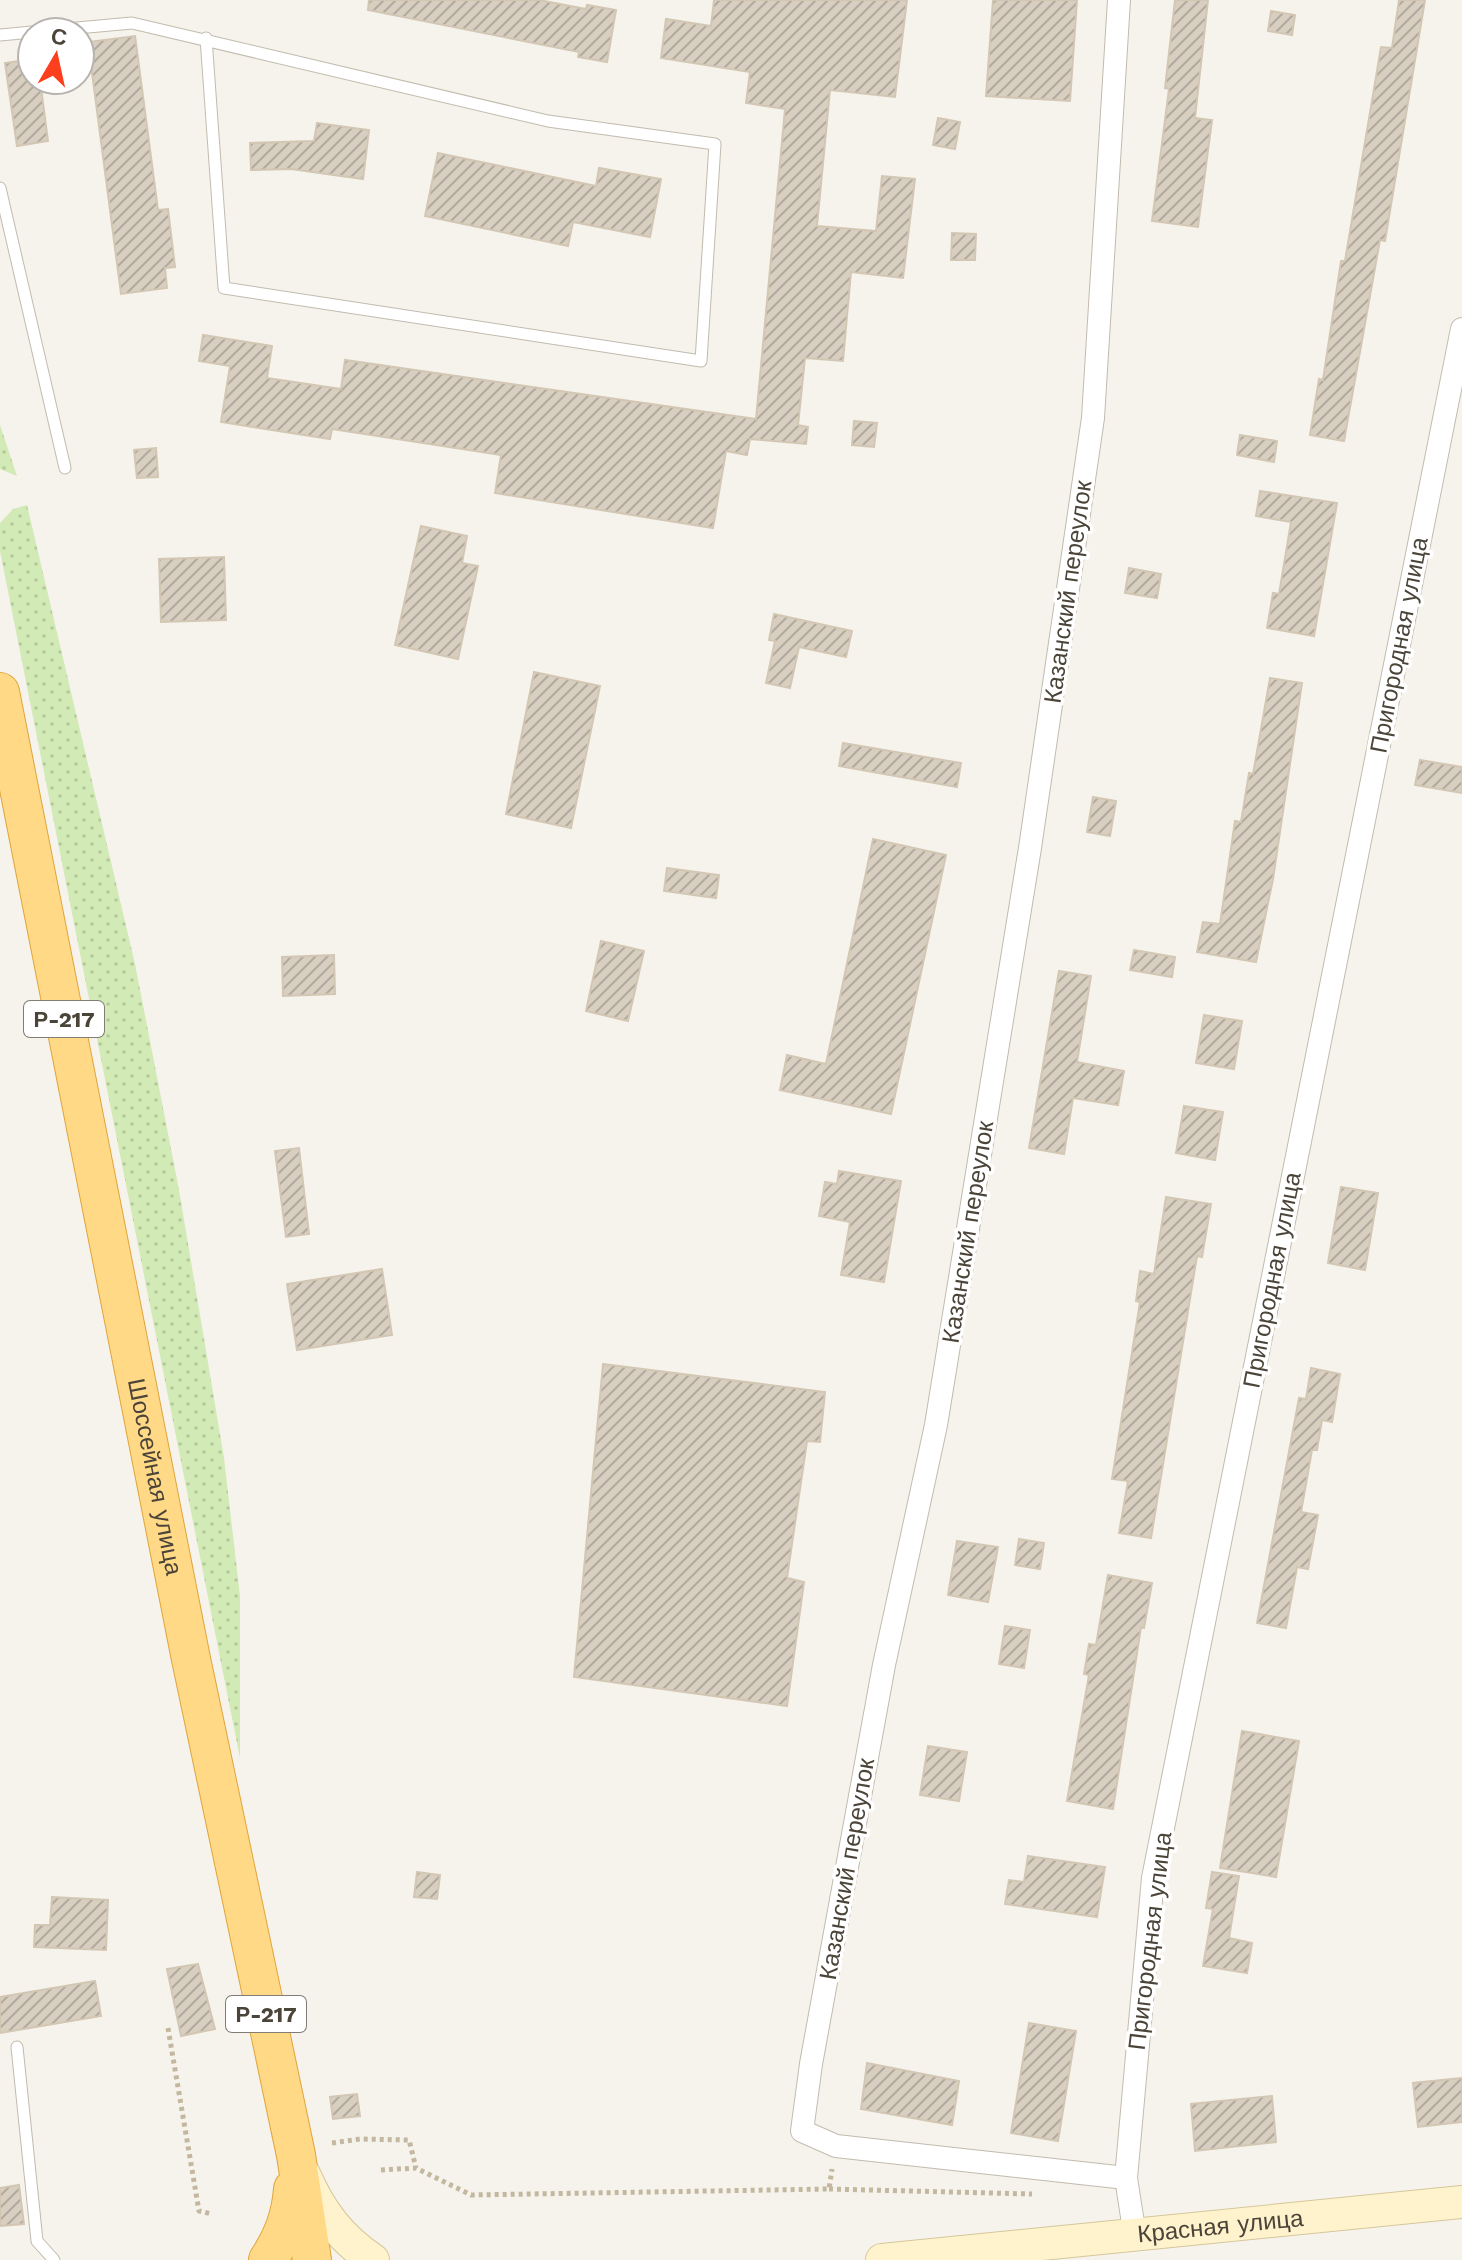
<svg xmlns="http://www.w3.org/2000/svg" width="1462" height="2260" font-family="'Work Sans',sans-serif">
<style>
.grass{fill:url(#grass-dots)}
.building{fill:url(#building-hatch);stroke:#d3c7b4;stroke-width:2}
.lines{fill:none;stroke-linecap:round;stroke-linejoin:round}
.service-casing{stroke:#c2bbae;stroke-width:13}
.minor-casing{stroke:#c2bbae;stroke-width:24}
.secondary-casing{stroke:#d6c79b;stroke-width:34}
.trunk-casing{stroke:#e0a43c;stroke-width:40}
.path{stroke:#c4b79f;stroke-width:5;stroke-dasharray:4 4;stroke-linecap:butt}
.service{stroke:#fff;stroke-width:11}
.minor{stroke:#fff;stroke-width:22}
.secondary{stroke:#fff3cd;stroke-width:32}
.trunk{stroke:#ffd985;stroke-width:38}
.labels{text-anchor:middle;dominant-baseline:central;stroke-width:7;stroke-linejoin:round;paint-order:stroke}
.shield{fill:#fff;stroke:#817c74;stroke-width:2}
.shield-label{font-size:22px;font-weight:bold;fill:#4b4439}
.street-label{font-size:24px;fill:#4b4439;stroke:#fff}
</style>
<defs>
<pattern id="grass-dots" width="8" height="8" patternUnits="userSpaceOnUse" patternTransform="scale(2)"><rect width="8" height="8" fill="#d2eab5"/><path d="M2 2h.1M6 6h.1" fill="none" stroke="#b6ca9c" stroke-width="1.8" stroke-linecap="round"/></pattern>
<pattern id="building-hatch" width="6" height="6" patternUnits="userSpaceOnUse" patternTransform="scale(2)"><rect width="6" height="6" fill="#d8cfc1"/><path d="M-1 1l2-2M0 6l6-6M5 7l2-2" fill="none" stroke="#b1aa9e"/></pattern>
</defs>
<rect width="100%" height="100%" fill="#f6f3ec"/>
<path class="grass" d="M0,425L17,476L0,469Z
M27,505L135,964L179,1190L224,1458L240,1596V1758L0,551V523L13,509Z"/>
<path class="building" d="M369,0H539L586,9L587,5L616,10L607,62L578,57L579,52L368,10Z
M714,0H907L895,97L830,90L817,226L876,231L882,176L915,179L903,278L851,272L843,361L805,358L798,425L808,427L806,444L750,439L747,455L726,451L713,528L495,493L501,455L332,429L330,439L221,422L230,366L199,361L203,335L272,346L267,378L341,389L345,360L756,419L785,109L746,103L750,72L661,58L666,19L711,26Z
M993,0H1077L1070,101L986,96Z
M1175,0H1208L1195,118L1212,120L1198,227L1152,221L1169,89L1165,88Z
M1399,0H1425L1385,241L1380,240L1344,441L1310,435L1319,379L1323,380L1341,261H1345L1381,47L1392,48Z
M1271,11L1295,15L1292,35L1268,31Z
M135,36L158,210L168,209L175,267L165,268L167,288L121,294L88,42Z
M32,59V80H40L48,141L17,146L5,63Z
M938,118L960,122L955,149L933,145Z
M317,123L369,130L363,179L291,169L251,170L250,143L314,141Z
M438,153L596,186L599,168L661,179L650,237L573,222L568,246L425,216Z
M952,233L976,234L975,260H951Z
M854,421L877,423L874,447L852,445Z
M1240,435L1277,441L1274,462L1237,455Z
M156,448L158,477L137,478L134,450Z
M1260,491L1337,503L1314,636L1267,628L1273,593L1279,594L1291,522L1256,516Z
M421,526L467,536L462,563L478,566L458,659L395,645Z
M224,557L226,620L161,622L159,559Z
M1129,568L1161,574L1157,598L1125,593Z
M774,614L852,631L846,657L799,647L790,688L766,683L775,641L769,640Z
M534,672L600,686L571,828L506,814Z
M1270,678L1302,683L1273,879L1256,962L1197,952L1203,922L1220,924L1235,821L1241,822L1249,773L1253,774Z
M843,743L961,763L957,787L839,766Z
M1420,760L1462,767V793L1415,785Z
M1093,797L1116,801L1110,836L1087,832Z
M873,839L946,855L891,1114L780,1090L787,1055L826,1064Z
M667,868L719,875L716,898L664,891Z
M601,941L644,951L628,1021L586,1011Z
M1134,950L1175,957L1172,977L1130,970Z
M334,955L335,994L283,996L282,957Z
M1059,971L1091,976L1077,1062L1124,1071L1118,1105L1073,1098L1064,1154L1029,1148Z
M1204,1015L1242,1021L1234,1069L1196,1063Z
M1184,1106L1223,1112L1215,1160L1176,1153Z
M299,1148L309,1234L286,1237L275,1151Z
M839,1171L901,1181L884,1282L841,1275L850,1222L819,1216L825,1182L837,1184Z
M1341,1187L1378,1193L1365,1270L1328,1263Z
M1166,1197L1211,1204L1202,1257L1197,1256L1151,1538L1119,1533L1128,1481L1112,1479L1140,1302L1136,1301L1140,1271L1154,1274Z
M382,1269L392,1335L297,1350L287,1284Z
M603,1364L825,1392L820,1442L807,1441L787,1578L804,1582L787,1706L574,1677Z
M1311,1368L1340,1374L1332,1422L1322,1420L1317,1450H1312L1301,1512L1318,1515L1308,1569L1297,1567L1286,1628L1257,1623L1299,1398L1306,1399Z
M1019,1539L1044,1543L1040,1569L1015,1565Z
M957,1541L998,1547L988,1602L948,1595Z
M1108,1575L1152,1583L1144,1628L1141,1627L1113,1809L1067,1801L1089,1675L1084,1674L1089,1644L1096,1645Z
M1005,1626L1030,1630L1024,1668L999,1664Z
M1242,1731L1299,1741L1276,1877L1220,1868Z
M928,1746L967,1752L959,1801L920,1795Z
M1028,1856L1105,1867L1097,1917L1005,1904L1009,1880L1024,1882Z
M417,1872L440,1875L437,1899L414,1897Z
M1212,1872L1239,1876L1229,1938L1252,1943L1247,1973L1203,1966L1213,1909L1206,1908Z
M52,1897L108,1900L106,1950L34,1947L35,1925H50Z
M198,1964L215,2029L181,2036L167,1969Z
M95,1981L101,2016L0,2033V1997Z
M1029,2023L1076,2031L1058,2141L1011,2133Z
M867,2063L959,2081L952,2125L861,2109Z
M1462,2078V2122L1418,2127L1413,2083Z
M357,2094L360,2116L333,2119L330,2097Z
M1272,2096L1276,2142L1195,2151L1191,2104Z
M19,2185L24,2224L0,2226V2188Z"/>
<g class="lines">
<g class="service-casing">
<path id="service" d="M33,32L132,23L548,121L715,144L701,361L224,288L206,38
M0,35L32,32
M0,188L65,468
M17,2047L37,2241L54,2260"/>
</g>
<g class="minor-casing">
<path id="minor" d="M1119,0L1093,418L1030,848L936,1425L884,1665L811,2064L802,2131L836,2146L1126,2178
M1135,2236L1126,2178L1153,1878L1462,329"/>
</g>
<g class="secondary-casing">
<g id="secondary">
<path d="M304,2174C320,2211 340,2238 373,2260"/>
<path id="s1" d="M882,2260L1462,2202"/>
</g>
</g>
<g class="trunk-casing">
<g id="trunk">
<path id="s2" d="M0,692L191,1659L296,2155L312,2260"/>
<path d="M268,2260C283,2237 291,2216 293,2189"/>
</g>
</g>
<path class="path" d="M168,2028L199,2211L212,2214
M332,2143L360,2139L409,2140L416,2168
M381,2170L416,2168L471,2195L829,2189L832,2169
M829,2189L1032,2194"/>
<use href="#service" class="service"/>
<use href="#minor" class="minor"/>
<use href="#secondary" class="secondary"/>
<use href="#trunk" class="trunk"/>
</g>
<g class="labels">
<g class="shield">
<rect x="24" y="1001" width="80" height="36" rx="6"/>
<rect x="226" y="1996" width="80" height="36" rx="6"/>
</g>
<g class="shield-label">
<text x="64" y="1019">Р-217</text>
<text x="266" y="2014">Р-217</text>
</g>
<g class="street-label">
<text transform="translate(1068 592) rotate(-82)">Казанский переулок</text>
<text transform="translate(1399 645) rotate(-79)">Пригородная улица</text>
<text transform="translate(968 1232) rotate(-81)">Казанский переулок</text>
<text transform="translate(1272 1280) rotate(-79)">Пригородная улица</text>
<text stroke="none"><textPath href="#s2" startOffset="800">Шоссейная улица</textPath></text>
<text transform="translate(847 1869) rotate(-80)">Казанский переулок</text>
<text transform="translate(1150 1941) rotate(-83)">Пригородная улица</text>
<text stroke="none"><textPath href="#s1" startOffset="340">Красная улица</textPath></text>
</g>
</g>
<g transform="translate(56 56) rotate(9)"><circle r="38" fill="#ffffff" stroke="#b7b4b0" stroke-width="2"/>
<path d="M0-6L14 30L0 20L-14 30Z" fill="#fc3f1d"/>
<text y="-12" font-size="22" font-weight="bold" text-anchor="middle" fill="#4b4439">С</text>
</g>
</svg>
